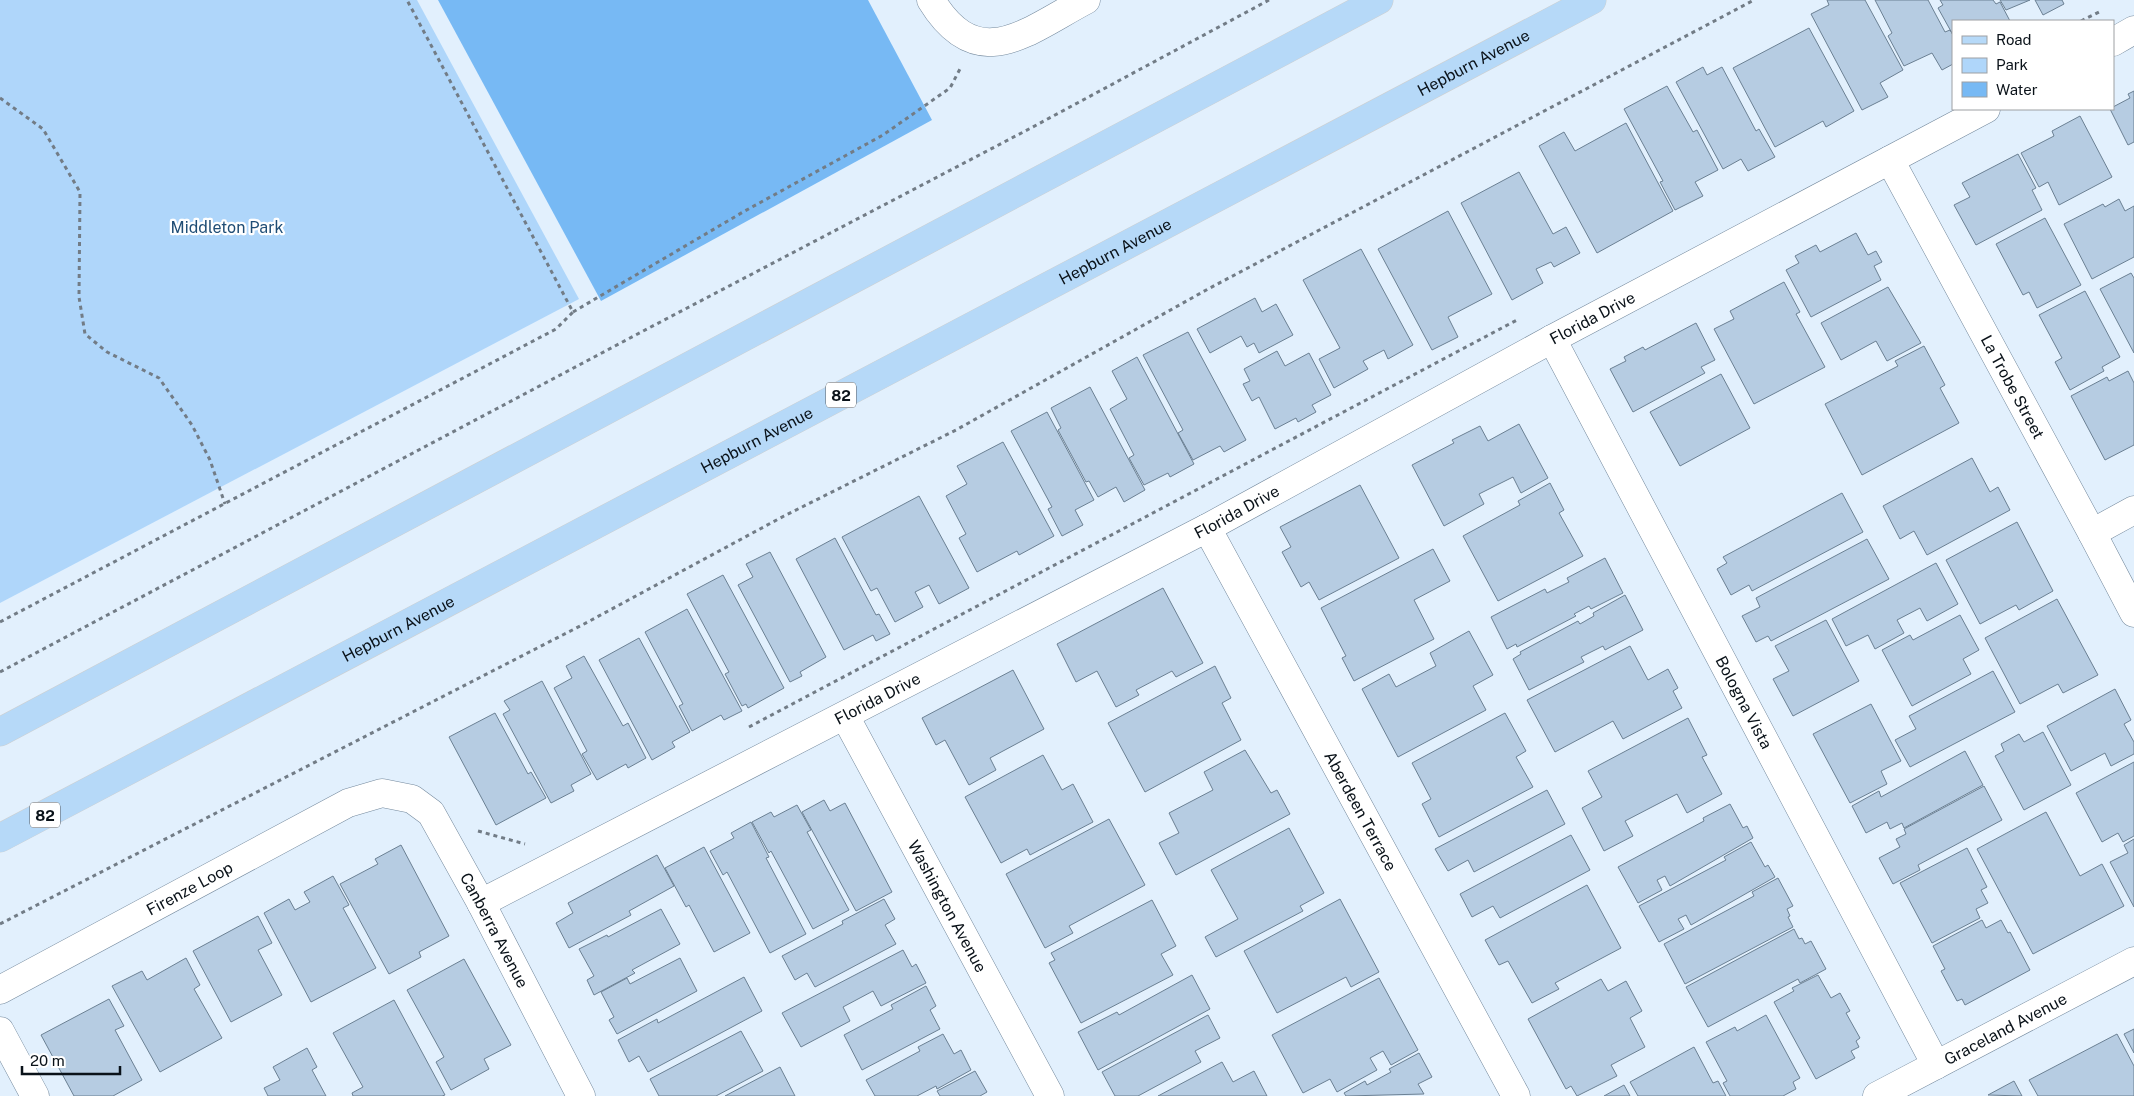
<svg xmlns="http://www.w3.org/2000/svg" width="2134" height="1096" font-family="'Public Sans',sans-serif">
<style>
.green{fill:#afd6fa}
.water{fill:#77b9f4}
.building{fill:#b6cce2;stroke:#6b8093}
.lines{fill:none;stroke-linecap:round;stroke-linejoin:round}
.street-casing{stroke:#74899d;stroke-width:29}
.primary-casing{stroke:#ced0d1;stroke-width:29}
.path{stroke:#727c86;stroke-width:3;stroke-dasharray:4 4;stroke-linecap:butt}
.street{stroke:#fff;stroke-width:28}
.primary{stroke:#b6d9f8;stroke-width:28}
.labels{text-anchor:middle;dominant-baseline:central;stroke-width:4.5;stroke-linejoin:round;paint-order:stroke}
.shield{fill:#fff;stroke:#54595e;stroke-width:1}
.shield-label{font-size:15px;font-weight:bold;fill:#0a1219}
.street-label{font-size:16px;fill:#0a1219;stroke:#fff}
.park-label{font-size:16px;fill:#1f4d75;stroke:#fff}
</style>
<rect width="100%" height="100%" fill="#e2f0fd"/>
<path class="green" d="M0,0H417L579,299L0,603Z"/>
<path class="water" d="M438,0H868L932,120L601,301Z"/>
<path class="building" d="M1827,0H1865L1903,70L1880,83L1888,97L1862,110L1811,14L1829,5Z
M1875,0H1928L1945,32L1950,30L1953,35V64L1942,70L1932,53L1904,66L1888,36L1892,33Z
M1940,0H1993L1996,4L2000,2L2010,21H1953V35L1938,8L1943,5Z
M2000,0H2030L2006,10Z
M2035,0H2062L2064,4L2043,15Z
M1809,28L1854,111L1826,127L1823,121L1775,147L1733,68Z
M1703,67L1707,75L1722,67L1756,131L1759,129L1775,157L1748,171L1741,159L1723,169L1676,82Z
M1667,86L1693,132L1697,130L1718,170L1695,182L1703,196L1675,210L1660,182L1663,181L1624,109Z
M2134,91V142L2128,145L2110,109H2113V107L2130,98L2128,94Z
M2080,116L2112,177L2059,205L2048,182L2039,187L2021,153L2054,136L2052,131Z
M1626,123L1673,211L1597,253L1539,146L1564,132L1575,151Z
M2018,154L2036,188L2032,190L2042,210L1976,245L1954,205L1970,197L1962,183Z
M1519,172L1553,234L1566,227L1580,253L1554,267L1551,262L1536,269L1543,283L1512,300L1461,203Z
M2119,199L2125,211L2134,206V257L2092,279L2064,224L2103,204L2105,207Z
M1448,211L1492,294L1448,317L1458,337L1432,350L1378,249Z
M2045,218L2081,285L2037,308L2029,292L2023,295L1996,244Z
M1856,233L1868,255L1876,251L1882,262L1874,266L1881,280L1811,317L1786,270L1799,263L1795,256L1816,245L1820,252Z
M1361,249L1413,345L1388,359L1384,350L1363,361L1368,369L1334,388L1319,359L1340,348L1303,280Z
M2131,273L2134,278V353L2100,289Z
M1784,282L1800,312L1796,314L1825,367L1754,404L1714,329L1734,319L1730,311Z
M1888,287L1921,343L1887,361L1876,341L1841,360L1821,323Z
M2085,291L2120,357L2102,367L2104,371L2070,390L2055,362L2062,358L2039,315Z
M1255,298L1262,312L1276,304L1293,335L1259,353L1254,343L1247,347L1241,336L1210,353L1197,329Z
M1696,323L1715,360L1701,367L1705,373L1633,412L1610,369L1626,361L1624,357L1643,347L1645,350Z
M1188,332L1246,440L1224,452L1220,446L1193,460L1178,433L1183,430L1143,355Z
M1924,346L1945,385L1940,388L1959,423L1862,475L1825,404L1898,366L1895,361Z
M1277,351L1285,366L1309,353L1331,395L1312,405L1316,412L1298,422L1296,418L1275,429L1259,397L1252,401L1243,384L1250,381L1244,369Z
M1137,357L1194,464L1170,477L1168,473L1144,485L1129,458L1134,455L1110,409L1127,399L1112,371Z
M2128,371L2134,383V445L2105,460L2071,396L2107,377L2109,381Z
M1721,374L1750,428L1680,466L1650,412Z
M1090,387L1145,490L1124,502L1116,487L1098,497L1089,481L1086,482L1058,430L1061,428L1051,408Z
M1047,412L1094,500L1075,510L1083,525L1062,536L1048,509L1052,507L1011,431Z
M1519,424L1548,478L1521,493L1513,477L1479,494L1484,504L1444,526L1412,465L1454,443L1452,440L1480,426L1488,441Z
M1003,442L1054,536L1019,555L1017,551L977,572L959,538L966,534L946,496L967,484L957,466Z
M1972,458L1990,492L1998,487L2010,510L1927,555L1914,531L1900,539L1883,506Z
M1550,483L1564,510L1559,513L1583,556L1498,601L1463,536L1520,505L1518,501Z
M1360,485L1399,558L1319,600L1309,582L1301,587L1282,552L1291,547L1280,527Z
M1842,493L1863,532L1752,591L1749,585L1731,595L1717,569L1727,563L1723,557Z
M919,496L969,588L939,604L929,585L915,592L923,607L895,622L877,588L871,591L842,537Z
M2017,522L2053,591L2019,610L2016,605L1980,624L1946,560Z
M835,538L876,615L879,614L890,634L876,641L873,635L844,650L796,559Z
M1867,539L1889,579L1771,641L1768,636L1756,642L1742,616L1760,607L1756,598Z
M1433,549L1450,581L1414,600L1434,639L1354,681L1342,658L1346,656L1321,608Z
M770,552L826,657L800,672L802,676L790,682L738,585L753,577L746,564Z
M1605,558L1623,593L1591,609L1589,606L1574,614L1576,616L1517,647L1516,644L1507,649L1491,617L1545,589L1547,593L1569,582L1567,578Z
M1936,563L1958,604L1927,621L1920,608L1897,620L1904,633L1875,649L1868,635L1846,646L1832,619Z
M723,575L784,688L748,708L746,704L742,706L725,674L729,672L687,594Z
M1163,588L1203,663L1176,677L1172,671L1136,690L1139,695L1116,707L1097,671L1076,682L1057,644Z
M1625,595L1643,630L1605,650L1603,646L1581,657L1584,662L1529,690L1513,659L1521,654L1520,652L1578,621L1580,624L1594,616L1593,613Z
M2057,599L2098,675L2063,693L2058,684L2020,704L1985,638Z
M687,609L742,711L724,720L721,715L692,731L679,706L683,704L645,632Z
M1960,615L1979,650L1963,659L1971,674L1912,706L1882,650L1910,635L1913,640Z
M1826,620L1859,681L1793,716L1773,679L1789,671L1775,646Z
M1469,631L1493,675L1473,686L1486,710L1398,757L1362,689L1389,674L1396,687L1436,666L1430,653Z
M639,638L690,732L672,742L675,747L652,760L599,660Z
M1630,646L1648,680L1668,669L1678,688L1673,691L1682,708L1623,739L1613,721L1555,752L1527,700Z
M584,656L623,726L628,723L646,758L628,768L626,764L597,780L582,754L587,751L554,688L572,678L566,666Z
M1215,666L1231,698L1222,703L1241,740L1145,792L1108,723Z
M1013,670L1044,729L990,758L996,770L969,785L945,740L936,745L922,718Z
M1993,671L2015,712L1910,767L1895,740L1916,729L1909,716Z
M542,681L591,774L571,785L574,791L551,803L503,714L510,710L504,701Z
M2115,689L2131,720L2124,724L2134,742V754L2111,766L2105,753L2071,771L2047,726Z
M1871,704L1901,761L1881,771L1887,784L1850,803L1813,734Z
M495,713L528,774L531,772L546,798L496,825L449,737Z
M1505,713L1526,751L1516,757L1533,787L1439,837L1422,804L1431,799L1412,763Z
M1688,718L1707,755L1702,757L1722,794L1687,813L1677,794L1625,821L1633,836L1604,851L1582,808L1602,797L1588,771Z
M2043,732L2071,785L2024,810L1995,756L2004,751L2001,744L2019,734L2024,742Z
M1245,750L1271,793L1277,790L1290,814L1176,875L1159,843L1179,833L1169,813L1213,790L1204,772Z
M1965,751L1983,785L1904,828L1902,823L1890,829L1887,822L1866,833L1852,806L1879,791L1881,797Z
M1043,755L1062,790L1073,784L1093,822L1030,855L1027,849L1001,863L965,797Z
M2134,762V836L2123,842L2118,833L2102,842L2076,793Z
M1984,786L2002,820L1918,865L1920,870L1893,884L1879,858L1900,847L1896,839L1906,834L1904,829Z
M1547,790L1565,824L1474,872L1468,860L1448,871L1435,849Z
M824,800L830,811L845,803L892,892L856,911L802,812Z
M1730,804L1743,828L1747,826L1753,838L1670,886L1665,876L1657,880L1662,890L1638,903L1618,867L1704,821L1703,818Z
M797,805L811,830L807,832L849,910L813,929L771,851L769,853L752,822L771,812L774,817Z
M2046,812L2080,876L2102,864L2124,906L2033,954L1977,849Z
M1109,819L1145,885L1069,926L1073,933L1045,948L1006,874Z
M751,822L769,857L766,858L806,934L770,953L727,872L723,875L710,851L734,838L731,833Z
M1289,828L1324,893L1300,906L1303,911L1216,957L1205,937L1238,919L1211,870Z
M1571,835L1590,870L1500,918L1493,906L1472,917L1460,894Z
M2134,839V907L2110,862L2128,853L2124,845Z
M1751,842L1765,867L1768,865L1775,877L1691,925L1686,915L1678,919L1684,929L1659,942L1639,906L1726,860L1724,857Z
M401,845L449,936L419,952L421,957L389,974L340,884L378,864L375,859Z
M704,847L750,933L714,952L689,905L686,907L665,868Z
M1967,848L1987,887L1981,890L1988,903L1976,909L1980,918L1932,943L1900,883Z
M657,855L674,886L629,911L631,915L569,948L556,923L573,913L568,903Z
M333,876L349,905L343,908L376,968L311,1002L264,913L289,899L295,910L310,902L304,892Z
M1778,878L1793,906L1787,909L1790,916L1788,917L1793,927L1685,984L1664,944L1754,896L1752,892Z
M1587,885L1621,948L1555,983L1559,989L1532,1003L1508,961L1499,965L1485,940Z
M884,899L895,919L885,925L896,944L815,987L807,973L795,980L782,956L843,924L842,921Z
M1340,899L1379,972L1351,987L1346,977L1277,1013L1244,951Z
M1152,900L1176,946L1161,954L1173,975L1081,1023L1049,963L1055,960L1051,953Z
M661,909L680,944L632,970L635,973L594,995L587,980L594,976L579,949L607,935L608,937Z
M258,916L272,943L258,950L282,995L231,1022L193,951Z
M1982,920L1986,928L2001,920L2008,933L2010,932L2030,970L1965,1005L1962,999L1957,1001L1941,971L1945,969L1933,946Z
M1794,929L1799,939L1802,938L1805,944L1811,941L1826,969L1800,983L1798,979L1708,1027L1686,987Z
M903,950L912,967L916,964L926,983L881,1006L873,991L843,1007L850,1021L801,1047L782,1013Z
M186,958L200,985L194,989L222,1038L160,1072L112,986L142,971L147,980Z
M680,958L697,991L617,1034L609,1020L614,1017L601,992L627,978L630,984Z
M464,959L511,1045L484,1059L489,1069L451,1090L436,1062L444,1057L407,990Z
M1192,975L1210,1009L1098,1070L1078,1032L1117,1012L1119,1015Z
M1818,975L1831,998L1840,993L1850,1011L1846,1013L1860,1038L1856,1041L1859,1047L1851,1051L1855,1058L1816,1079L1774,1002L1794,991L1792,988Z
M744,977L762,1011L648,1072L639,1056L629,1062L618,1040L657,1019L658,1023Z
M1379,978L1418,1050L1391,1065L1383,1051L1370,1058L1377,1070L1337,1092L1330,1079L1303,1093L1272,1035Z
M1601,979L1608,991L1626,981L1642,1011L1630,1018L1645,1047L1611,1065L1617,1076L1577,1096L1571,1086L1566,1089L1528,1019Z
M926,986L936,1006L930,1010L940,1029L862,1070L844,1035L893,1009L891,1005Z
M109,999L124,1026L115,1030L142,1080L113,1096H74L41,1035Z
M394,1000L445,1095L442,1096H353L352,1093L363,1087L333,1033Z
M1208,1015L1220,1038L1195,1051L1201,1062L1138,1096H1115L1102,1072Z
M1766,1015L1800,1078L1793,1082L1796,1089L1783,1096H1730L1723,1083L1727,1081L1706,1042L1735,1027L1737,1031Z
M2134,1029V1053L2124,1034Z
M741,1031L763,1071L716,1096H659L650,1079Z
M943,1034L954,1054L961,1050L971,1070L937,1089L936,1086L917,1096H875L866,1080L920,1051L918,1047Z
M2117,1034L2134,1066V1096H2038L2029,1080Z
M1694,1047L1713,1083L1718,1081L1726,1096H1638L1630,1082Z
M307,1048L317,1067L312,1070L326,1096H268L264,1088L280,1080L273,1067Z
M1419,1053L1432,1077L1418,1084L1424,1094L1346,1096L1344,1093L1365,1081L1367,1085L1391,1072L1389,1069Z
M1222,1062L1233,1082L1254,1071L1267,1096H1158Z
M780,1067L795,1096H725Z
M975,1071L987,1092L980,1096H940L937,1091Z
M2014,1081L2022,1096L1988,1095Z
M1624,1085L1630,1096H1604Z"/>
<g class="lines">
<g class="street-casing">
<g id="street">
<path d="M931,0C978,77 1027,31 1086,0"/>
<path d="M2113,42L2134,30"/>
<path id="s1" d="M1890,160L2092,533L2134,613"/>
<path id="s2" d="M1552,339L1936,1065"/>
<path id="s3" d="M1207,528L1516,1096"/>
<path d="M2092,533L2134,510"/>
<path id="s4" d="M845,716L1050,1096"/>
<path id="s5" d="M481,903L1207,528L1552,339L1986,109"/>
<path id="s6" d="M0,990L348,803L382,793L412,799L431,813L481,903L581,1096"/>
<path d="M0,1031L35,1096"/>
<path id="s7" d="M1877,1096L2134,961"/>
</g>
</g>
<g class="primary-casing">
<g id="primary">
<path d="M0,732L1379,0"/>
<path id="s8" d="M0,838L1592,0"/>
</g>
</g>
<path class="path" d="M2081,21L2099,12
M0,98L43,129L80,192L79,297L85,334L107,352L159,378L192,425L210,460L225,504
M573,312L743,212L883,135L950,88L961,67
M0,622L556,329L573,312L407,0
M0,672L647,329L1029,129L1269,0
M749,727L1517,320
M478,831L525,844
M0,924L584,624L784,516L956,430L1208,289L1754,0"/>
<use href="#street" class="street"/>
<use href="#primary" class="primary"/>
</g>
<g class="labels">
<g class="shield">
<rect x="826" y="382.5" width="30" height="25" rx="4"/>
<rect x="30" y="802.5" width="30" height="25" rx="4"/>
</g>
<g class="shield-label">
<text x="841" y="395">82</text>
<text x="45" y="815">82</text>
</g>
<g class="street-label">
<text stroke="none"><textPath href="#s8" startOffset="1665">Hepburn Avenue</textPath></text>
<text stroke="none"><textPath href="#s8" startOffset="1260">Hepburn Avenue</textPath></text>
<text stroke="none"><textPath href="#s5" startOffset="1256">Florida Drive</textPath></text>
<text stroke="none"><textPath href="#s1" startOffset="258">La Trobe Street</textPath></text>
<text stroke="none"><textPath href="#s8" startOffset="855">Hepburn Avenue</textPath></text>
<text stroke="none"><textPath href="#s5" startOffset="851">Florida Drive</textPath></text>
<text stroke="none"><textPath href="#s8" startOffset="450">Hepburn Avenue</textPath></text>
<text stroke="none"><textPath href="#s5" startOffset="446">Florida Drive</textPath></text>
<text stroke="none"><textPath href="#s2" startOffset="411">Bologna Vista</textPath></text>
<text stroke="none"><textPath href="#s3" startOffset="322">Aberdeen Terrace</textPath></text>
<text stroke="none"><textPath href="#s6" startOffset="215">Firenze Loop</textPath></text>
<text stroke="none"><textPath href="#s4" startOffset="216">Washington Avenue</textPath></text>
<text stroke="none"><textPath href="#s6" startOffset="618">Canberra Avenue</textPath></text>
<text stroke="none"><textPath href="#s7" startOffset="145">Graceland Avenue</textPath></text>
</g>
<g class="park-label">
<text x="227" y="227">Middleton Park</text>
</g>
</g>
<rect x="1952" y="20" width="162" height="90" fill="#ffffff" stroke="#9da0a3"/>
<rect x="1962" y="36" width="25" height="8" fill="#b6d9f8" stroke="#9da0a3"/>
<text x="1996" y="45" font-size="15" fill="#0a1219">Road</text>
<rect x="1962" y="58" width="25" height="15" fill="#afd6fa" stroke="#9da0a3"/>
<text x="1996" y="70" font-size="15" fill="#0a1219">Park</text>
<rect x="1962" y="82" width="25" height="15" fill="#77b9f4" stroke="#9da0a3"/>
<text x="1996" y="95" font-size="15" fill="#0a1219">Water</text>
<path d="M22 1066v8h98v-8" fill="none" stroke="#0a1219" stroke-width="2.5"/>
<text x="30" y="1066" font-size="15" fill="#0a1219" stroke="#ffffff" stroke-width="4" paint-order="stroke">20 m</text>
</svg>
